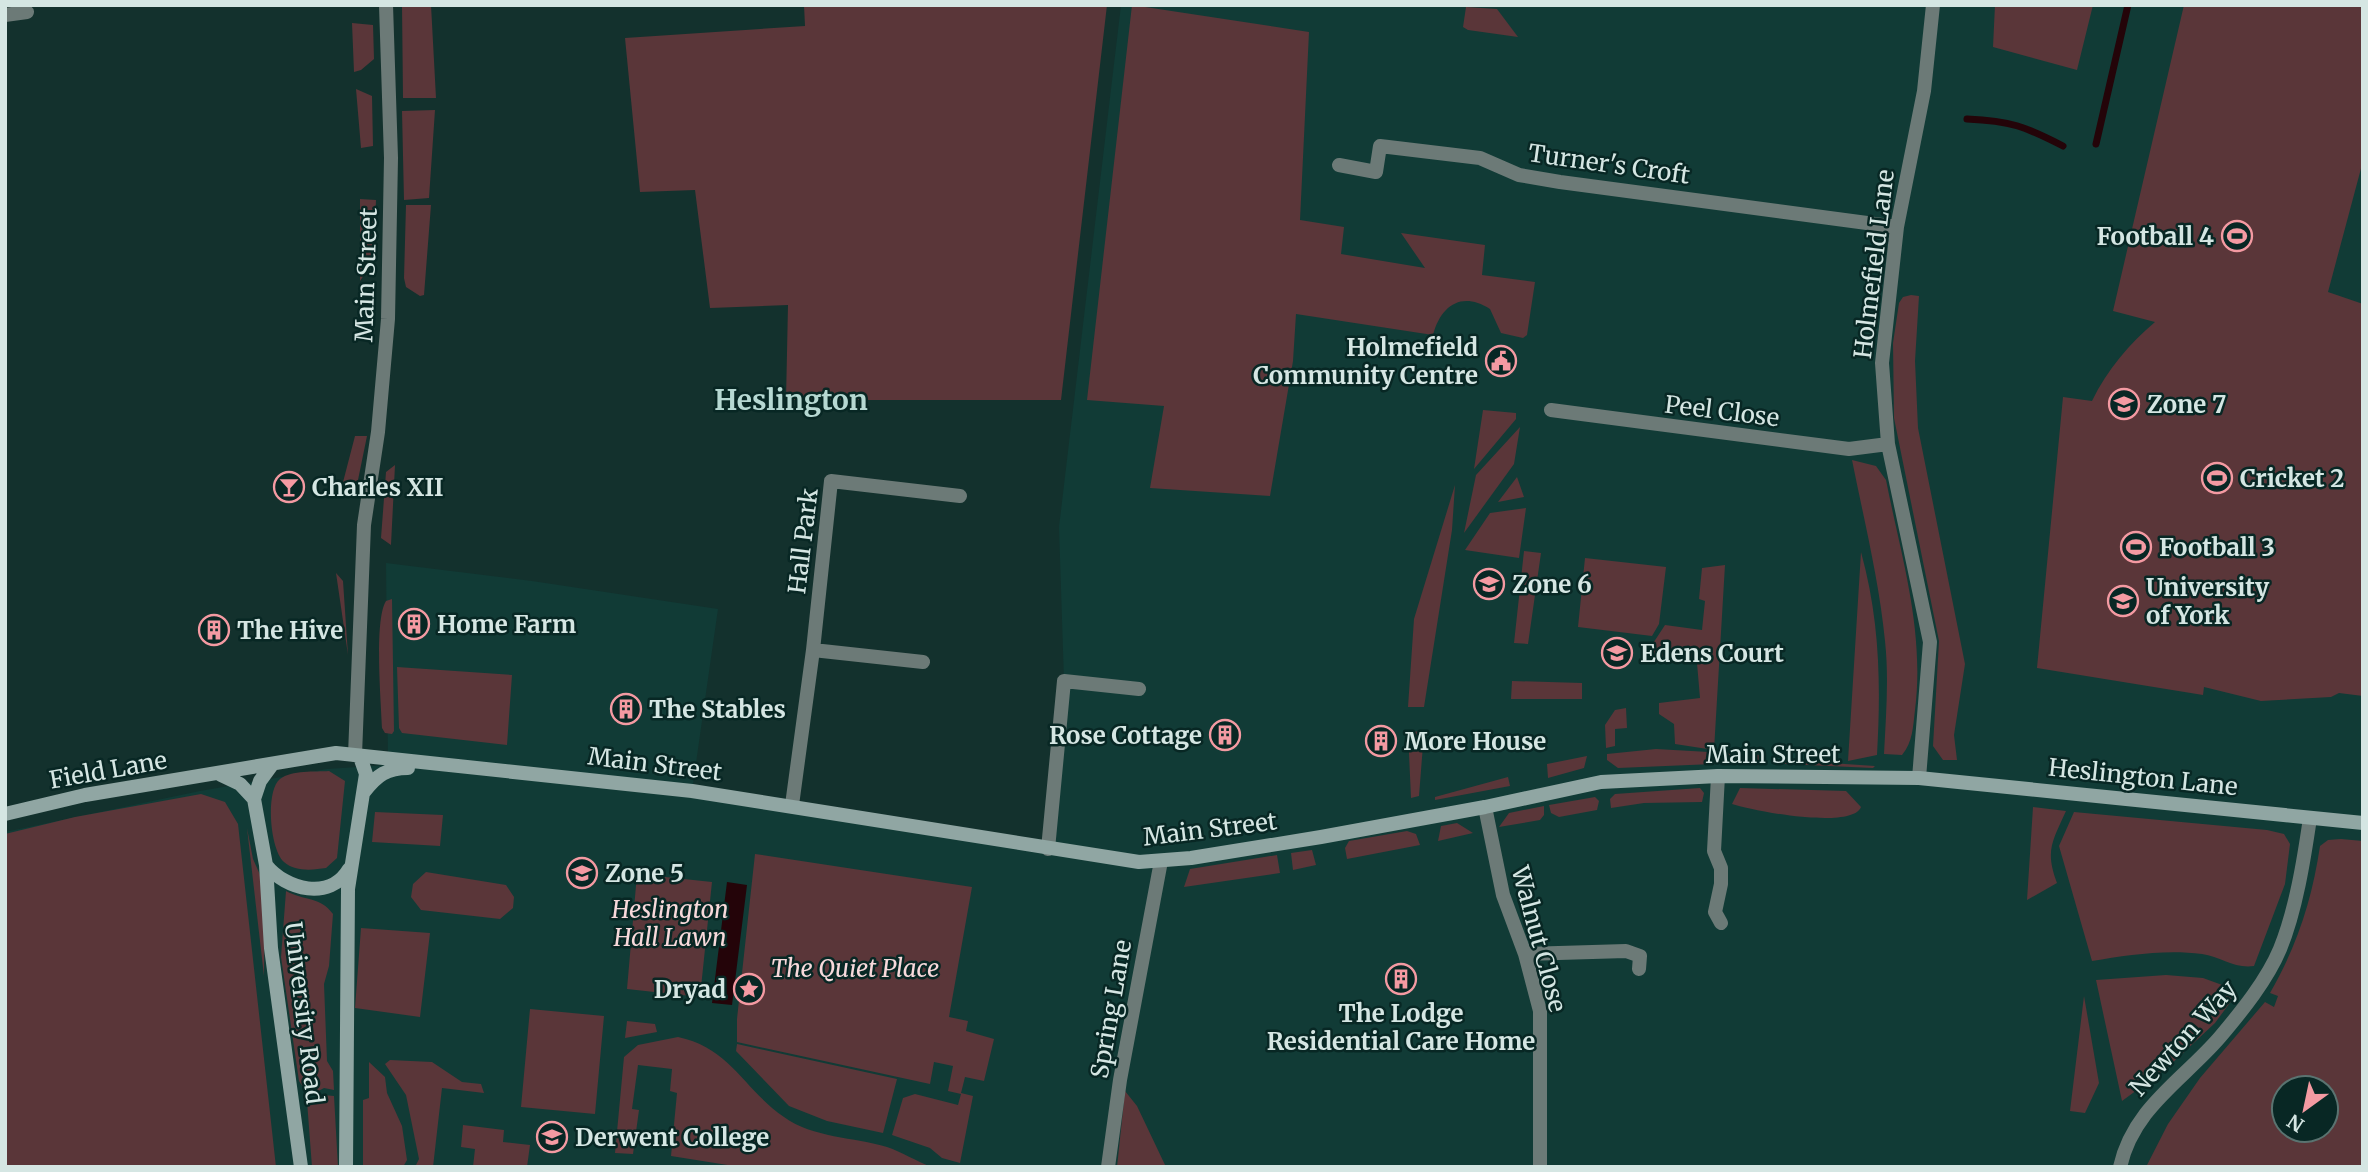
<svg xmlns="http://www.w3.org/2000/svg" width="2368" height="1172" font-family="Merriweather,serif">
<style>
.built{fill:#113b36;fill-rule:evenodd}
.green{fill:#5a3639;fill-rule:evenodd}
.water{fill:#240409}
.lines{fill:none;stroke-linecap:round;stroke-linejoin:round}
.stream{stroke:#240409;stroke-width:7}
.street{stroke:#6c7a77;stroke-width:14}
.secondary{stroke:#90a6a3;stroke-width:14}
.labels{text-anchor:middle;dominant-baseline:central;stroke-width:5;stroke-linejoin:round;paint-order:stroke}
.street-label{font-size:24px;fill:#d5e6e3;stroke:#082724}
.poi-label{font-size:24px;font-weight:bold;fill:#d5e6e3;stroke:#082724;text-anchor:start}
.park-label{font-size:24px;font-style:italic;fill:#f8d9db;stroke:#082724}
.quarter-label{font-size:28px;font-weight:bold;fill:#b6d8d2;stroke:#082724}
</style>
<rect width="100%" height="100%" fill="#13312d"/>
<path class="built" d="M1121,5H2363V1167H5V832L200,791L327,769L388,765L386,563L532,581L718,609L692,791L1048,849L1064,681L1059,527ZM2284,1088H2326V1130H2284Z"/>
<path class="green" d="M402,5H431L436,98H403Z
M804,5H1107L1061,400H786L788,305L710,308L695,190L640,192L625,38L805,26Z
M1132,5L1309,32L1300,220L1344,227L1341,254L1425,268L1401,233L1485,245L1482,275L1535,282L1527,335L1523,338L1501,333L1490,309C1462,291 1441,305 1433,335L1296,314L1293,361L1270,496L1150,488L1164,406L1087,400Z
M1995,5H2093L2077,70L1993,47Z
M2184,5H2363V161L2328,292L2363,304V696L2339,693L2331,697L2261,701L2204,687L2203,695L2037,668L2063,397L2092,401C2107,370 2129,344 2155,322L2113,311Z
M1466,7L1497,9L1518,37L1468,30L1463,27Z
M352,23L373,25L374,59L361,70L354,72Z
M356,89L372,96L373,146L361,148Z
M435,110L429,198L404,200L402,111Z
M360,199L376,200L374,260L360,281Z
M406,205H431L424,295L420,296L406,287L404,278Z
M1911,295L1919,296L1915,361L1918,428L1965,664L1954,735L1957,760H1943L1933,746L1939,641L1894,418L1893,343L1899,303L1903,297Z
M1483,410L1516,413V419L1474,469Z
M1520,427L1514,464L1464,533L1476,475Z
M355,436H367L358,480L350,487L342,486Z
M1852,460L1876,466L1886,480C1901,556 1925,631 1915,710C1913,726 1913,742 1902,755L1884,754C1886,716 1889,678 1885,641C1879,580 1864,520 1852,460Z
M395,465L391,545L381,538L386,472Z
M1517,477L1524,497L1498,502Z
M1455,485L1452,530L1424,707H1408L1414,619Z
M1526,508L1519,558L1465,550L1490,513Z
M1524,551L1541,553L1528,644L1514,643Z
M1861,552C1880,621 1881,685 1877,755L1848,761Z
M1585,558L1666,567L1659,624L1652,636L1578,627Z
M1725,565L1714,750L1675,744L1674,724L1659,714V703L1700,698L1697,663H1653L1646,654L1665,625L1702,630L1705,601L1699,599L1702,568Z
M336,573L343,581L348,655Z
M392,599L394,731L392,734L385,733L382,728C381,701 374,620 386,601Z
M397,667L512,675L507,745L402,733L399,728Z
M1512,681L1582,683V699H1511Z
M1626,708L1627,728L1615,729V746L1606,748L1605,725L1615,710Z
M1408,731L1424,732L1419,796L1411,798Z
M1656,749L1762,755L1761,762L1618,768L1607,760V754Z
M1587,756L1584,768L1548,778L1547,764Z
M1786,760L1875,766L1873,768L1785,764Z
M329,771L345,781L337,858L326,868C313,870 295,872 284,862C270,850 265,791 280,779C292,770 315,772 329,771Z
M1508,777L1510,786L1435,800V797Z
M1700,788L1704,793L1702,802L1644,803L1611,808L1610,799L1615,794Z
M1740,788L1846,791L1861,807C1852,830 1753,811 1732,804Z
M201,794L225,802L238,824L276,1167H5V834L75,817Z
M1595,797L1599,801L1597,810L1559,817L1551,813L1549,805Z
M1544,806V815L1540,820L1499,827L1509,813Z
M2033,807L2066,811C2052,842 2045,851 2057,883L2027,900Z
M375,812L443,815L440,846L372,842Z
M2074,812L2267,830L2284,834L2290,844L2285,884L2254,966C2235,969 2221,957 2202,954C2166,949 2127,955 2092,961L2059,846Z
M1457,823L1473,833L1438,841L1441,826Z
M247,828L253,859L265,886L264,976Z
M1407,831L1416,834L1420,845L1347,859L1345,848L1349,841Z
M2341,839L2363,841V1167H2146L2168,1124L2200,1078L2265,1002L2274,1007L2278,996L2270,993C2297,946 2312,900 2320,846L2328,840ZM2326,1088V1130H2284V1088Z
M1312,850L1316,865L1293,870L1291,853Z
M755,854L972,887L949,1017L968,1021L966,1031L994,1039L984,1081L965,1077L961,1093L973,1096L960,1163L942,1158L930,1148L892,1135L903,1098L915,1094L958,1105L961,1094L948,1091L953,1066L934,1062L930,1084L737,1042V1019Z
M1277,855L1280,873L1184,887L1190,869Z
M426,872L506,885L514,897L513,908L500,919L421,910L411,897L413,884Z
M637,874L712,882L700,997L627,989Z
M286,891C304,901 320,896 333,914L329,966L324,984L327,1061L333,1071L334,1090L324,1088L309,1096L299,1081L281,957Z
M361,928L430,933L420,1017L355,1008Z
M2166,975L2203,978L2225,986L2232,1000L2215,1023L2167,1068L2122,1101L2096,980Z
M2084,996L2099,1083L2085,1113L2070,1111Z
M530,1009L604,1016L595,1114L521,1107Z
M627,1021L655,1024L657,1032L625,1038Z
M678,1037C731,1048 744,1090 784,1117C813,1138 854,1137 887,1147C902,1152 916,1161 931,1167H740L671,1156L677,1093L670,1091L672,1069L638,1065L632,1109L639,1110L633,1154L615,1153L624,1057L638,1045Z
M737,1044L897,1079L883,1133L827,1121L789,1106L736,1051Z
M390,1060L432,1062L462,1082L481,1084L484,1093L442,1088L433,1167H415L419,1159L406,1095L385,1064Z
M369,1062L385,1077L387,1093L402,1126L407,1160L403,1167H363V1100L369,1098Z
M1125,1091L1137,1106L1166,1167H1117Z
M323,1095L334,1096L338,1167H312L307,1101Z
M463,1125L504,1130L503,1142L530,1145L527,1167H473L475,1149L461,1147Z"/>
<path class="water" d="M727,882L747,885L732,1005L712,1003Z"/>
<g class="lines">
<path class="stream" d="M1967,119C2011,121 2024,126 2063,146
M2096,144L2128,5"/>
<path class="street" d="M5,15L27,12
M1339,165L1376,172L1380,146L1480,158L1519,175L1560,182L1897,227
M1551,410L1849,449L1888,444
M813,650L923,662
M355,755L364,525L378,432L388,319L391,158L386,5
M1718,776L1714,851L1721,868V884L1715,912L1721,923
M1919,778L1930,642L1888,444L1882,363L1897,227L1924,91L1933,5
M792,805L813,650L831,481L960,496
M1485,807L1503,895L1525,954L1540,1011V1167
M1048,849L1064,681L1139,689
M1525,954L1626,951L1640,956L1639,969
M1108,1167L1120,1080L1161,861
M2120,1167C2133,1108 2183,1080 2220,1037C2242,1011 2267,980 2280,949C2296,910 2304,859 2310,818"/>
<path class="secondary" d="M271,766L260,781L254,799L266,865L271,948L301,1167
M221,775L240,784L254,799
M364,792C377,775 387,768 408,768
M5,814L85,795L336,753L692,791L1139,862L1191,858L1321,837L1485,807L1601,782L1718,776L1919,778L2363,823
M266,865C286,890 330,901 349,869
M346,1167L348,889L366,774L360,757"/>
</g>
<defs>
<g id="stadium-ring" transform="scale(1.575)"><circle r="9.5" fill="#082724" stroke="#f49aa2" stroke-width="1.5"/><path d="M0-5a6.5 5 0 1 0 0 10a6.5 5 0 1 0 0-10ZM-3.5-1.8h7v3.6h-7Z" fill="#f49aa2"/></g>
<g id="civic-ring" transform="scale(1.575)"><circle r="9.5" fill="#082724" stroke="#f49aa2" stroke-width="1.5"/><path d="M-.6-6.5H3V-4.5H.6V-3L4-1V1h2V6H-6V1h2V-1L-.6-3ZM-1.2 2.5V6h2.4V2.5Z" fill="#f49aa2"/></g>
<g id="university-ring" transform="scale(1.575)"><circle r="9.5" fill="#082724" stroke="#f49aa2" stroke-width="1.5"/><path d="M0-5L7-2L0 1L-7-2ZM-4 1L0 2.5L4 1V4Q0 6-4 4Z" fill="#f49aa2"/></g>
<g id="bar-ring" transform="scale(1.575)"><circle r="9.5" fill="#082724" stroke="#f49aa2" stroke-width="1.5"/><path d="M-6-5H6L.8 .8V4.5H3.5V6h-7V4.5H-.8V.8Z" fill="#f49aa2"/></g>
<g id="building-ring" transform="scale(1.575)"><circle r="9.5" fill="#082724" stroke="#f49aa2" stroke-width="1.5"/><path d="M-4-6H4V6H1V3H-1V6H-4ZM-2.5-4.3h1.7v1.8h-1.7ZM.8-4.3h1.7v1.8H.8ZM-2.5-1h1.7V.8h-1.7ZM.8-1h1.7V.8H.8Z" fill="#f49aa2"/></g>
<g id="sight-ring" transform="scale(1.575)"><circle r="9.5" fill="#082724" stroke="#f49aa2" stroke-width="1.5"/><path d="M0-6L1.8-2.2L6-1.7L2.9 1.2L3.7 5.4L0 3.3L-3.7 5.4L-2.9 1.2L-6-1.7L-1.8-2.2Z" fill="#f49aa2"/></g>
</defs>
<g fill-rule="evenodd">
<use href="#stadium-ring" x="2237" y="236"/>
<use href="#civic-ring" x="1501" y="361"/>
<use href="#university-ring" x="2124" y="404"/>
<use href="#stadium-ring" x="2217" y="478"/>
<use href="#bar-ring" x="289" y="487"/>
<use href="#stadium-ring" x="2136" y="547"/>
<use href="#university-ring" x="1489" y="584"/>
<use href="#university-ring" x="2123" y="601"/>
<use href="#building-ring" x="414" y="624"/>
<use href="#building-ring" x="214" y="630"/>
<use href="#university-ring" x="1617" y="653"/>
<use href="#building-ring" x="626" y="709"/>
<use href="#building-ring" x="1225" y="735"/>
<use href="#building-ring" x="1381" y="741"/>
<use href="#university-ring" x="582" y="873"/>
<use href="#building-ring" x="1401" y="979"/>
<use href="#sight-ring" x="749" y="989"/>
<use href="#university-ring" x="552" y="1137"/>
</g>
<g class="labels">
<g class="street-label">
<text transform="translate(1609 164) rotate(8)">Turner's Croft</text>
<text transform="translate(1874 264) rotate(-83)">Holmefield Lane</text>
<text transform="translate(366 275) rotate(-88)">Main Street</text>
<text transform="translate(1722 411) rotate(7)">Peel Close</text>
<text transform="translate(803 541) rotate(-83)">Hall Park</text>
<text x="1773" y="754">Main Street</text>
<text transform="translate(655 764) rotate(7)">Main Street</text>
<text transform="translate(108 770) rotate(-10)">Field Lane</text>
<text transform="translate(2143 777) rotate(6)">Heslington Lane</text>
<text transform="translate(1210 829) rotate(-7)">Main Street</text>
<text transform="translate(1539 939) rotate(75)">Walnut Close</text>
<text transform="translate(1111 1009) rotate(-80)">Spring Lane</text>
<text transform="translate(304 1013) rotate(83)">University Road</text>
<text transform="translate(2183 1038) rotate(-48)">Newton Way</text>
</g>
<g class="poi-label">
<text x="2214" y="236" text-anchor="end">Football 4</text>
<text x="1478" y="347" text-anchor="end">Holmefield<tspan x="1478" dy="28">Community Centre</tspan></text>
<text x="2147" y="404">Zone 7</text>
<text x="2240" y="478">Cricket 2</text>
<text x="312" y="487">Charles XII</text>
<text x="2159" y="547">Football 3</text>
<text x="1512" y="584">Zone 6</text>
<text x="2146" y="587">University<tspan x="2146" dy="28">of York</tspan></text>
<text x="437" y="624">Home Farm</text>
<text x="237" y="630">The Hive</text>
<text x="1640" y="653">Edens Court</text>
<text x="649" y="709">The Stables</text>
<text x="1202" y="735" text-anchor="end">Rose Cottage</text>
<text x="1404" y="741">More House</text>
<text x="605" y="873">Zone 5</text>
<text x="726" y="989" text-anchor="end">Dryad</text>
<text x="1401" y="1013" text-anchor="middle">The Lodge<tspan x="1401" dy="28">Residential Care Home</tspan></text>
<text x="575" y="1137">Derwent College</text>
</g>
<g class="park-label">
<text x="670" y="909">Heslington<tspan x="670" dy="28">Hall Lawn</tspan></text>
<text x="855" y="968">The Quiet Place</text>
</g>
<g class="quarter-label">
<text x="791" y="400">Heslington</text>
</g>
</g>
<rect width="2368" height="1172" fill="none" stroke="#d5e6e3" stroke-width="14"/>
<g transform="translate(2305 1109) rotate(213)"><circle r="33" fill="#082724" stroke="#5a7370" stroke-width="2"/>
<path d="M0-5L12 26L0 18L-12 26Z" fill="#f49aa2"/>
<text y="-10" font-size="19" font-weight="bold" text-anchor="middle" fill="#d5e6e3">N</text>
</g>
</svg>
